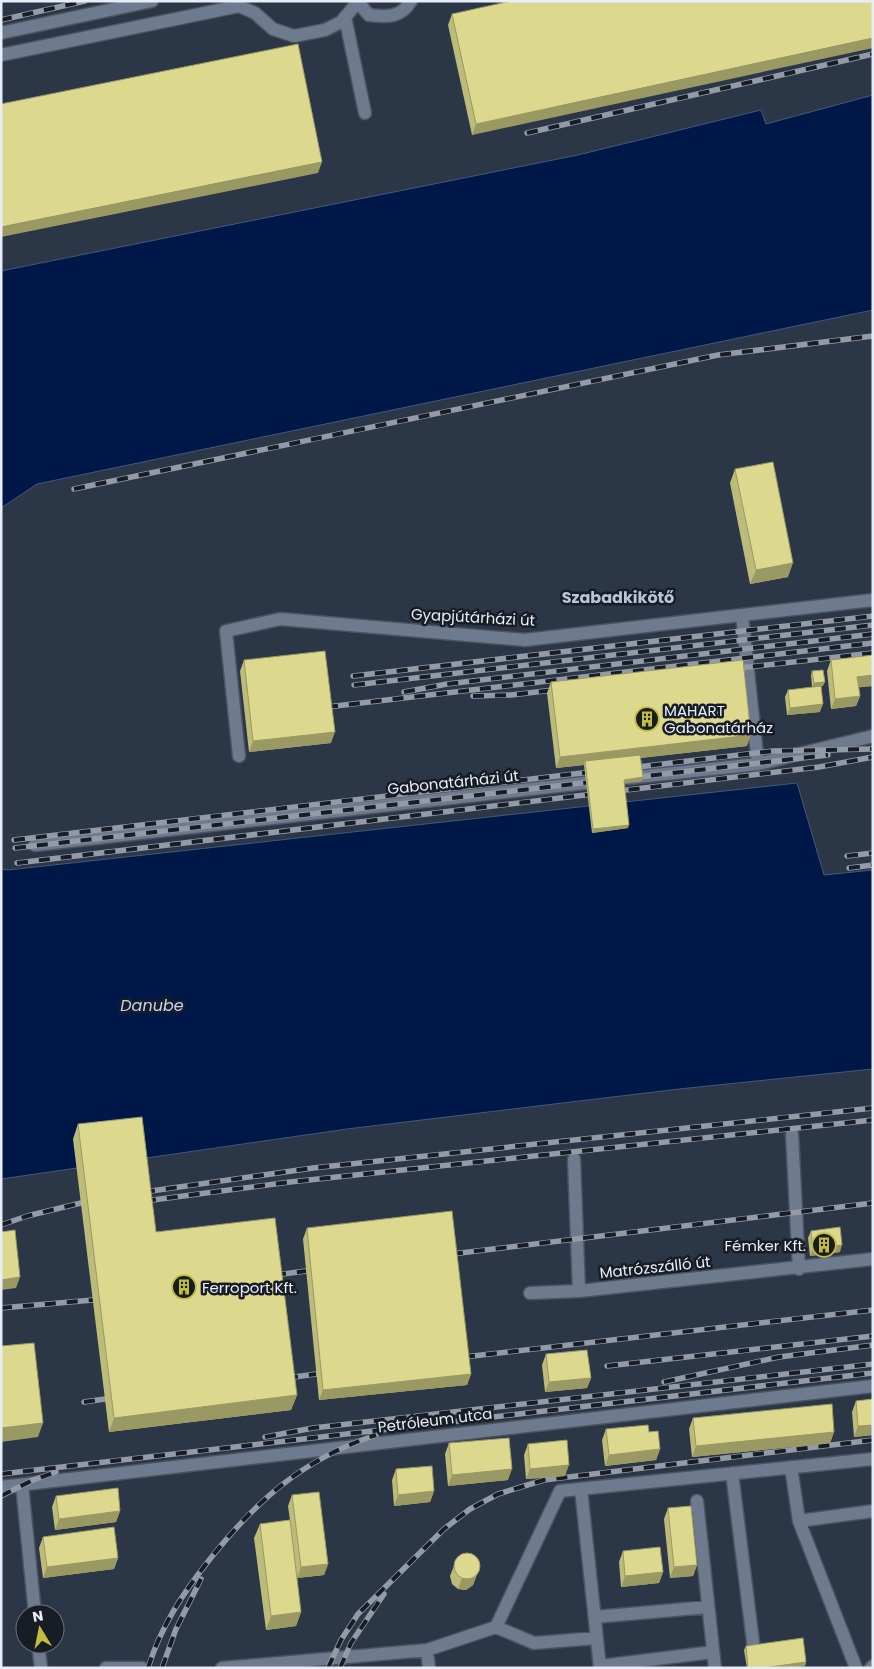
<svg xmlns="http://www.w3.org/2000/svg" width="874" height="1669" font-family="Poppins,sans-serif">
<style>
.water{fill:#001848;stroke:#45587d}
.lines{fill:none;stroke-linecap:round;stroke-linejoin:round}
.minor-casing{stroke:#4b5361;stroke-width:15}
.minor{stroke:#6e7a8d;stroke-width:12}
.rail-casing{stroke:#929ba7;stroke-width:5.5}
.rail{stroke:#181d25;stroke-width:4;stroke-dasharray:11;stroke-linecap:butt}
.wall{fill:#bdbb7a}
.shaded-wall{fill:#9a9863}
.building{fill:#dcd98e;stroke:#9a9863}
.labels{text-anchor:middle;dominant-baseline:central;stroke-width:5;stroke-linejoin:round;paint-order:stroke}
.street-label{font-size:15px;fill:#e7eef8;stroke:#181d25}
.poi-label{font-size:15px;fill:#e7eef8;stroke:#181d25;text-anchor:start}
.neighbourhood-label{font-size:16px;font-weight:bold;fill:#b7c4d9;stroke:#181d25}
.water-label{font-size:16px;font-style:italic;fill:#bfd4f4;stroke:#181d25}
</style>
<rect width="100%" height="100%" fill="#2b3646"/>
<path class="water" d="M873,95V310L37,484L1,508V271L578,155L761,110L766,124Z
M797,783L824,875L873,870V1069L679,1089L347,1129L1,1179V869L8,870Z"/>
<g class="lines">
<g class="minor-casing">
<path id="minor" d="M357,1L369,15C387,17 401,18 411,1
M345,17L365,113
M1,33L152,1
M1,55L239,6L255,13L273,29L294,36L325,30L341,22L357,3
M742,615L758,764
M239,756L226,631L280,619L525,640L873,600
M627,778L758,764L873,736
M35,845L602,781
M792,1134L799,1269
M574,1159L579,1291
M530,1293L579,1291L873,1259
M791,1467L799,1521L873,1511
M732,1473L753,1642
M22,1485L35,1614
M1,1487L873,1386
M581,1489L600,1668
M697,1501L715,1668
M799,1521L856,1668
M595,1617L708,1607
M496,1627L534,1643L597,1638
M38,1644L41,1668
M427,1650L429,1668
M600,1666L713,1652
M106,1668H142
M222,1668L427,1650L496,1627L560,1491L873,1459
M871,1668L873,1666"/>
</g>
<use href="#minor" class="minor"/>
<g class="rail-casing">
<path id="rail" d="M1,20L85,1
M527,133L873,54
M74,489L718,355L873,336
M731,669L873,653
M353,676L873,616
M354,685L873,625
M404,692L447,684L873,634
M473,696L511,695L562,689
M327,707L873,643
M629,768L773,751L873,749
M629,778L828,755
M14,840L599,771
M15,848L600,781
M847,856L873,853
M17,863L819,767L873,757
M849,868L873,865
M144,1192L313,1168L873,1108
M145,1201L290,1182L873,1120
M1,1225L27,1216L81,1203
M452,1254L873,1203
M275,1275L306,1271
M1,1308L93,1300
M464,1357L873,1310
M607,1366L873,1336
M287,1378L316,1374
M664,1382L779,1357L873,1345
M84,1402L105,1399
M265,1437L313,1428L873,1364
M1,1474L873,1373
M1,1496L33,1480L56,1472
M148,1668C161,1626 183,1593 210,1559C257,1500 303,1459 376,1435
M162,1668L176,1629L201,1579
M328,1668L341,1640L358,1614L444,1529L470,1509L498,1494L544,1480L873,1440
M340,1668L351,1643L384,1594"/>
</g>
<use href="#rail" class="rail"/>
</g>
<path class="wall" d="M873,1L472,135L448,25L452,14Z
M735,469L788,577L750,584L730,483Z
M244,660L331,743L249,752L240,671Z
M831,660L873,686L859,687L860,696L856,706L831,709L827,671Z
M812,671L823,686L812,687L811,675Z
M551,682L747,746L641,758L643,777L642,781L624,783L628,828L592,833L584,765L556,768L547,693Z
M788,690L820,712L787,715L785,697Z
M78,1124L156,1232L297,1395L291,1410L109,1432L73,1139Z
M307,1228L471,1374L467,1385L319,1400L303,1239Z
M811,1231L840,1252L810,1256L808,1238Z
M546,1354L591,1378L587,1388L545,1392L542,1365Z
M873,1399V1435L854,1437L852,1412L856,1401Z
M693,1418L834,1432L830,1443L692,1457L689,1429Z
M606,1429L649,1432L660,1449L656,1460L605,1466L602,1440Z
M449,1443L508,1480L448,1486L445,1454Z
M528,1444L565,1476L526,1479L524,1455Z
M396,1469L434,1491L430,1502L394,1506L392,1480Z
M292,1495L328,1564L324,1575L297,1578L301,1612L296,1626L266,1630L254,1538L260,1524L290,1520L288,1506Z
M56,1496L120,1511L116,1522L55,1530L52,1507Z
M668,1508L697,1565L693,1576L670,1578L664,1519Z
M43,1537L118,1558L114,1569L43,1578L39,1548Z
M623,1551L663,1572L659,1583L621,1587L619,1562Z
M457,1558L480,1567L473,1585L466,1590L458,1589L452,1584L450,1576Z
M746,1646L806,1662L805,1666L788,1668H747L744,1650Z"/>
<path class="shaded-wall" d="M873,38V48L472,135L476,124Z
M322,162L318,173L1,237V227Z
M793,563L788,577L750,584L756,570Z
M873,675V686L854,688L857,677Z
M825,682L823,686L812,687L814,683Z
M860,696L856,706L831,709L835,699Z
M823,704L820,712L787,715L790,708Z
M335,732L331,743L249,752L253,741Z
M751,735L747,746L585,764V761L584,765L556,768L560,757Z
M643,777L642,781L623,783L624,780Z
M629,825L628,828L592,833L593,829Z
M842,1245L840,1252L810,1256L813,1249Z
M20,1277L16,1288L1,1290V1280Z
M471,1374L467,1385L319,1400L323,1390Z
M591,1378L587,1388L545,1392L549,1382Z
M297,1395L291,1410L109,1432L114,1418Z
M43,1423L38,1437L1,1442V1428Z
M873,1425V1435L854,1437L858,1426Z
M834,1432L830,1443L692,1457L696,1446Z
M660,1449L656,1460L605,1466L609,1455Z
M569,1465L565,1476L526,1479L530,1469Z
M512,1469L508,1480L448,1486L452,1475Z
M434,1491L430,1502L394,1506L398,1495Z
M120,1511L116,1522L55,1530L59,1519Z
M118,1558L114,1569L43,1578L47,1567Z
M328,1564L324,1575L297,1578L301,1567Z
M697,1565L693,1576L670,1578L674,1567Z
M663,1572L659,1583L621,1587L625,1576Z
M477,1574L473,1585L466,1590L458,1589L462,1578Z
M301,1612L296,1626L266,1630L271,1616Z
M806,1662L805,1666L788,1668H762Z"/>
<path class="building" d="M511,1H873V38L476,124L452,14Z
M298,44L322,162L1,227V104Z
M773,462L793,563L756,570L735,469Z
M325,651L335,732L253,741L244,660Z
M873,655V675L857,677L860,696L835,699L831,660Z
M743,660L751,735L560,757L551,682Z
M823,670L825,682L814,683L812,671Z
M821,686L823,704L790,708L788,690Z
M640,755L643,777L624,780L629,825L593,829L585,761Z
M142,1117L156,1232L275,1218L297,1395L114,1418L78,1124Z
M452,1211L471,1374L323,1390L307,1228Z
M840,1227L842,1245L813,1249L811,1231Z
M15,1230L20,1277L1,1280V1232Z
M34,1343L43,1423L1,1428V1346Z
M587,1350L591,1378L549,1382L546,1354Z
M873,1399V1425L858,1426L856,1401Z
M832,1404L834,1432L696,1446L693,1418Z
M648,1425L649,1432L658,1431L660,1449L609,1455L606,1429Z
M509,1438L512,1469L452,1475L449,1443Z
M567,1440L569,1465L530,1469L528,1444Z
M432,1466L434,1491L398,1495L396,1469Z
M118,1488L120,1511L59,1519L56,1496Z
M319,1492L328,1564L301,1567L292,1495Z
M691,1506L697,1565L674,1567L668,1508Z
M290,1520L301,1612L271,1616L260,1524Z
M114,1527L118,1558L47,1567L43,1537Z
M660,1547L663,1572L625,1576L623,1551Z
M454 1566a13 13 0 1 1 26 0a13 13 0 1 1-26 0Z
M803,1638L806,1662L762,1668H748L746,1646Z"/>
<defs>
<g id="building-ring" transform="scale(1.25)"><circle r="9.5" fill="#181d25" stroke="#c3bd3e" stroke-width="1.5"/><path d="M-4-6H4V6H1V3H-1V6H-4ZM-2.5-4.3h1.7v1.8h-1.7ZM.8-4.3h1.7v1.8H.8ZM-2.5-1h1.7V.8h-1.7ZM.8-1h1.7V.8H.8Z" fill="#c3bd3e"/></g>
</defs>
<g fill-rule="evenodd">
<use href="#building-ring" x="647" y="719"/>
<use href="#building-ring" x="824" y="1245"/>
<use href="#building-ring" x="184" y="1287"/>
</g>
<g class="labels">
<g class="street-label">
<text transform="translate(473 617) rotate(3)">Gyapjútárházi út</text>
<text transform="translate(453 782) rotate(-6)">Gabonatárházi út</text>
<text transform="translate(655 1267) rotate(-6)">Matrózszálló út</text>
<text transform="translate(435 1420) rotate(-7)">Petróleum utca</text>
</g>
<g class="poi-label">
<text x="664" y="710">MAHART<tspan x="664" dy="17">Gabonatárház</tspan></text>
<text x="806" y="1245" text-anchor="end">Fémker Kft.</text>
<text x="202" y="1287">Ferroport Kft.</text>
</g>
<g class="neighbourhood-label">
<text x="618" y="597">Szabadkikötő</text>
</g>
<g class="water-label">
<text x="152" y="1005">Danube</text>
</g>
</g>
<rect width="874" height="1669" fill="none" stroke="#e7eef8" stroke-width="5"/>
<g transform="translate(40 1629) rotate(350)"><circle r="24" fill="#181d25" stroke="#6b7179"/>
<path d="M0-4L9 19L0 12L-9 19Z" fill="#c3bd3e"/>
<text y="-8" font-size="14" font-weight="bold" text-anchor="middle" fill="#e7eef8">N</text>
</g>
</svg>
